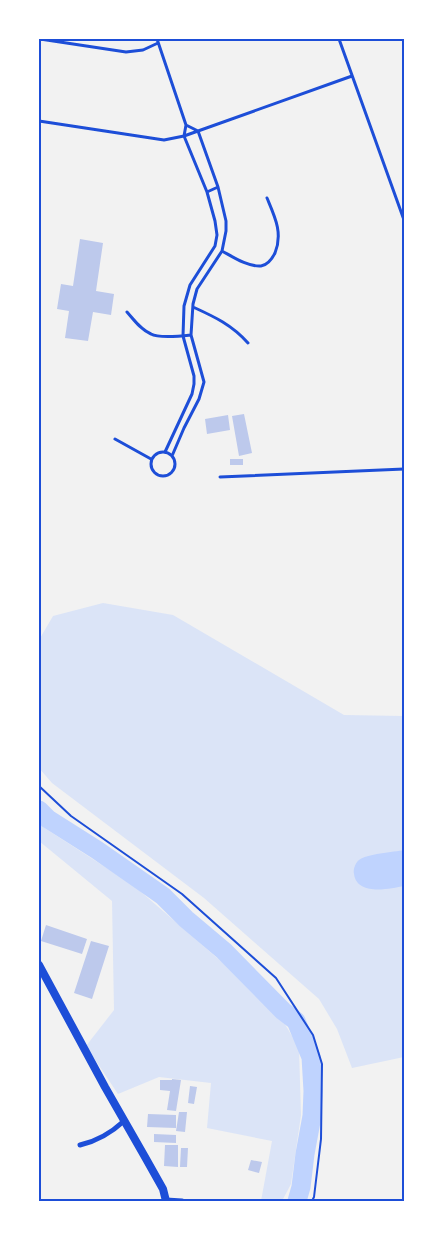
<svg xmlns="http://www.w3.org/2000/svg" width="443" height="1240" font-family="'Fira Sans',sans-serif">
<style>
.green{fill:#dbe4f7}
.water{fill:#bfd3fe}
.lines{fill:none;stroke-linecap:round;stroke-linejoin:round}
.river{stroke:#bfd3fe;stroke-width:19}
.building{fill:#bdc9ec}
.path{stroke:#1d4ed8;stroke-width:2}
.service{stroke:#1d4ed8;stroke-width:3}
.minor{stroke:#1d4ed8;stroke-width:5}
.tertiary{stroke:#1d4ed8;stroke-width:8}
.neatline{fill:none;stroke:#1d4ed8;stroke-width:2}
</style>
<rect width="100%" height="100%" fill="#f2f2f2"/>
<path class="green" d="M103,603L173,615L344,715L404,716V1057L352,1068L337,1029L319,999L204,898L52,783L39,768V640L53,616Z
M39,822L46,829L133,885L276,1009L299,1048L301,1115L291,1184L282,1201H261L272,1141L207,1128L211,1083L159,1077L118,1094L86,1046L114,1010L112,901L39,841Z"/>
<path class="water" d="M404,850V886C389,889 357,896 354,874C353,870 355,863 359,860C366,854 394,852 404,850Z"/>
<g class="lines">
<path class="river" d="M39,810L48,819L97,850L163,896L186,919L224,951L283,1011L296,1021L311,1057L313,1091L312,1116L305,1154L301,1187L297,1201"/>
</g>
<path class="building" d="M80,239L103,243L96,291L114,294L111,315L93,312L88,341L65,338L69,311L57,309L61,284L73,286Z
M244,414L252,453L239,456L232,416Z
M228,415L230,430L207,434L205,419Z
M230,459H243V465H230Z
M46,925L87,939L82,954L41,941Z
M91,941L109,946L92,999L74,993Z
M172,1079L181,1080L176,1111L167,1110L170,1091L160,1090V1080H172Z
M190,1086L197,1087L194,1104L188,1103Z
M179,1112H187L185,1132L176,1131Z
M148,1114L176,1115V1128L147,1127Z
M154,1134L176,1135V1143L154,1142Z
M165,1145H178V1167L164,1166Z
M181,1148H188L187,1167H180Z
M251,1160L262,1162L259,1173L248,1170Z"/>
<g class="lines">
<path class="path" d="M39,786L71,816L182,894L276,978L313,1035L322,1064L321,1139L314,1197L312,1201"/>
<path class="service" d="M40,39L126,52L143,50L158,43
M157,39L186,125
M339,39L404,220
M39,121L164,140L184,136L352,76
M207,192L218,187
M222,251C233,257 248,267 261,266C268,265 272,259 275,253C283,233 275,217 267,198
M193,307C215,317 232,325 248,343
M127,312C134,320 141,330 151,334C158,338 182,336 191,335
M115,439L151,459
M151 464a12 12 0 1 1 24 0a12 12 0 1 1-24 0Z
M165,452L192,394L194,384V376L183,336L184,306L190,285L215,246L217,235L215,221L207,192L184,136L186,125L198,131L218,187L226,221V231L222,251L197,289L193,304L191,335L204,382L199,399L184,428L172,456
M220,477L404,469"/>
<path class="minor" d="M80,1145C98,1141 111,1133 124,1121
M166,1200L182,1201"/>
<path class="tertiary" d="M39,965L105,1087L145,1157L163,1189L166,1201"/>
</g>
<rect width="443" height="1240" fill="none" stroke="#ffffff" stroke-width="80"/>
<rect x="40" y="40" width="363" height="1160" class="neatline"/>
</svg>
